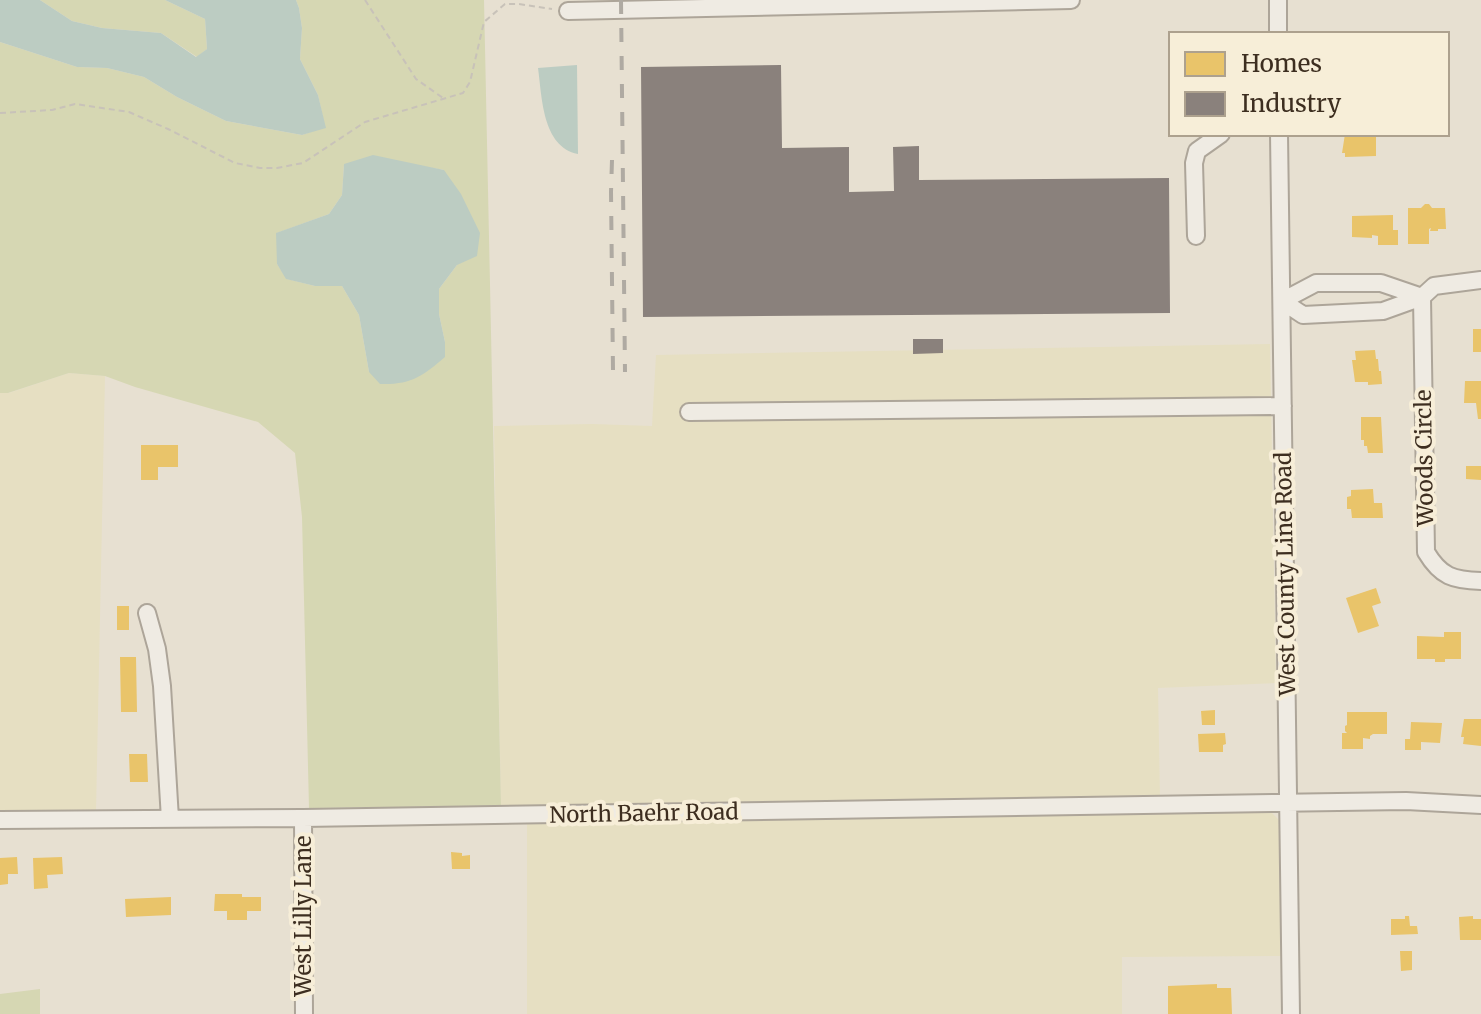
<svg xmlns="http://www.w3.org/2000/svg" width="1481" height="1014" font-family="Merriweather,serif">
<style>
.farmland{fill:#e6dfc2}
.green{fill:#d6d7b3;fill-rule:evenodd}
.water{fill:#bcccc2}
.homes{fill:#e9c46a}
.industry{fill:#8a817c}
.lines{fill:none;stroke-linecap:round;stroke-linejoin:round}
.minor-casing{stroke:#ada599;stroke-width:20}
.path{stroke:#c8c2b9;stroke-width:2;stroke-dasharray:6 4;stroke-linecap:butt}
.minor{stroke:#efebe3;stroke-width:16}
.rail{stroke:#afaaa2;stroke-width:4;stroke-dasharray:14 14;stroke-linecap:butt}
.labels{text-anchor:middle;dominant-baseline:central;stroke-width:8;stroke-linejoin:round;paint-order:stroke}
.street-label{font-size:22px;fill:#3d2e20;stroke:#f7eed8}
</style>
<rect width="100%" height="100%" fill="#e7e0d1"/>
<path class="farmland" d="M1270,344L1276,683L1158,688L1160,798L501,806L494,426L592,424L652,426L656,355Z
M69,373L105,376L96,811H0V393H9Z
M1269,810L1279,820L1281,956L1122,957V1014H527V820Z"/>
<path class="green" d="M40,0H165L205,19L207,49L197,57L161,33L102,28L72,21Z
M296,0H484L501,806L309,808L302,517L295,453L258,422L135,387L105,376L69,373L8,393H0V42L77,67L107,68L144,77L177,97L226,121L302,135L325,127L318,95L300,59L302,28L299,8ZM344,164L415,165L444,170L457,265L439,289V314L445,342L369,372L359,315L342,286H315L287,279L277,264V233L329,214L342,195Z
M40,989V1014H0V994Z"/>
<path class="water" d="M0,0H40L72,21L102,28L161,33L196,57L207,49L205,19L165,0H296L299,8L302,28L300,59L318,95L326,128L302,135L226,121L177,97L144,77L107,68L77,67L0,42Z
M577,65L578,154C542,147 542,96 538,68Z
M373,155L444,170L461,194L480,233L477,256L457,265L439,289V314L445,342V357C423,376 411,385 380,384L369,372L359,315L342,286H315L286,279L277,264L276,233L329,214L342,195L344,164Z"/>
<path class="homes" d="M1345,134H1376V156L1345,157V153H1342Z
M1425,204H1429L1432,208H1445L1446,229H1438V231H1430L1431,228L1429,229V244H1408V208H1421Z
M1393,215V230H1398V245H1378V236L1372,235V238L1352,237V216Z
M1473,329H1481V352H1473Z
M1375,350L1376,359H1378L1379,371H1381L1382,384L1368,385V382H1355L1352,360H1356L1355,351Z
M1465,381H1481V419H1478L1476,403H1464Z
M1361,417H1381L1383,453H1368L1367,446H1364V440H1361Z
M141,445H178V467H158V480H141Z
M1466,466H1481V480L1466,479Z
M1373,489L1374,503H1382L1383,518H1352L1351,509H1347V497L1351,496V490Z
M1376,588L1381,603L1372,606L1379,626L1358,633L1346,598Z
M117,606H129V630H117Z
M1444,632H1461V659H1445V662H1435V659H1417V636L1444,637Z
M120,657H136L137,712H121Z
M1215,710V725H1202L1201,711Z
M1347,712H1387V734H1373L1370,736V739L1363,738V749H1342V733H1347L1345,731V726L1347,725Z
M1464,719H1481V746L1463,744L1464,737H1461Z
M1411,722L1442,723L1440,743L1421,742V750H1405V739H1410Z
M1225,733L1226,744L1223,745V752H1199L1198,734Z
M129,754H147L148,782H130Z
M451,852L462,853V856L470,855V869H452Z
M17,857L18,874H8V884L0,885V858Z
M62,857L63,874L47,875L48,888L34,889L33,858Z
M215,894H242V897H261V911H247V920H227V911H214Z
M171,897V915L126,917L125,899Z
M1405,916H1409L1410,926H1417L1418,934L1391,935V919H1405Z
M1473,916V919H1481V940H1460L1459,917Z
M1400,951H1412V970L1401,971Z
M1217,984V988H1231L1232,1014H1168V986Z"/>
<path class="industry" d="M781,65L782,148L849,147V192L894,191L893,147L919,146V180L1169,178L1170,313L643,317L641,67Z
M913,339H943V353L913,354Z"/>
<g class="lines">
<g class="minor-casing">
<path id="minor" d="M1278,0V34
M568,11L1071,0
M1279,134L1291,1014
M1196,236L1194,163L1197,151L1221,134
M1422,297L1381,283H1316L1282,301L1303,315L1383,311L1422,297L1434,286L1481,280
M1422,297L1426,552C1441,577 1453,580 1481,581
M689,412L1283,406
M147,613L157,649L162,686L170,819
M303,818L304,1014
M0,820L303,818L1406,801L1481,805"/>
</g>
<path class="path" d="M365,0L416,79L443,98
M0,113L52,110L75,104L129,112L168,129L235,163L260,168H277L303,163L365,122L463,93L470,82L484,22L505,4H519L552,9"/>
<use href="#minor" class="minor"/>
<path class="rail" d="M621,0L625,372
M612,160L611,192L613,371"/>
</g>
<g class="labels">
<g class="street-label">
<text transform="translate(1424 458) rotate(-91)">Woods Circle</text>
<text transform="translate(1285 574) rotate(-91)">West County Line Road</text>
<text transform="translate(644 813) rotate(-1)">North Baehr Road</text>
<text transform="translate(303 916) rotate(-90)">West Lilly Lane</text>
</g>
</g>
<rect x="1169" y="32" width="280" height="104" fill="#f7eed8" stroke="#ada18e" stroke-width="2"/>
<rect x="1185" y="52" width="40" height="24" fill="#e9c46a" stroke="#ada18e" stroke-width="2"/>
<text x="1241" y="72" font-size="24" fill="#3d2e20">Homes</text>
<rect x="1185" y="92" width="40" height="24" fill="#8a817c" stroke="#ada18e" stroke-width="2"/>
<text x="1241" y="112" font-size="24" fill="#3d2e20">Industry</text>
</svg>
